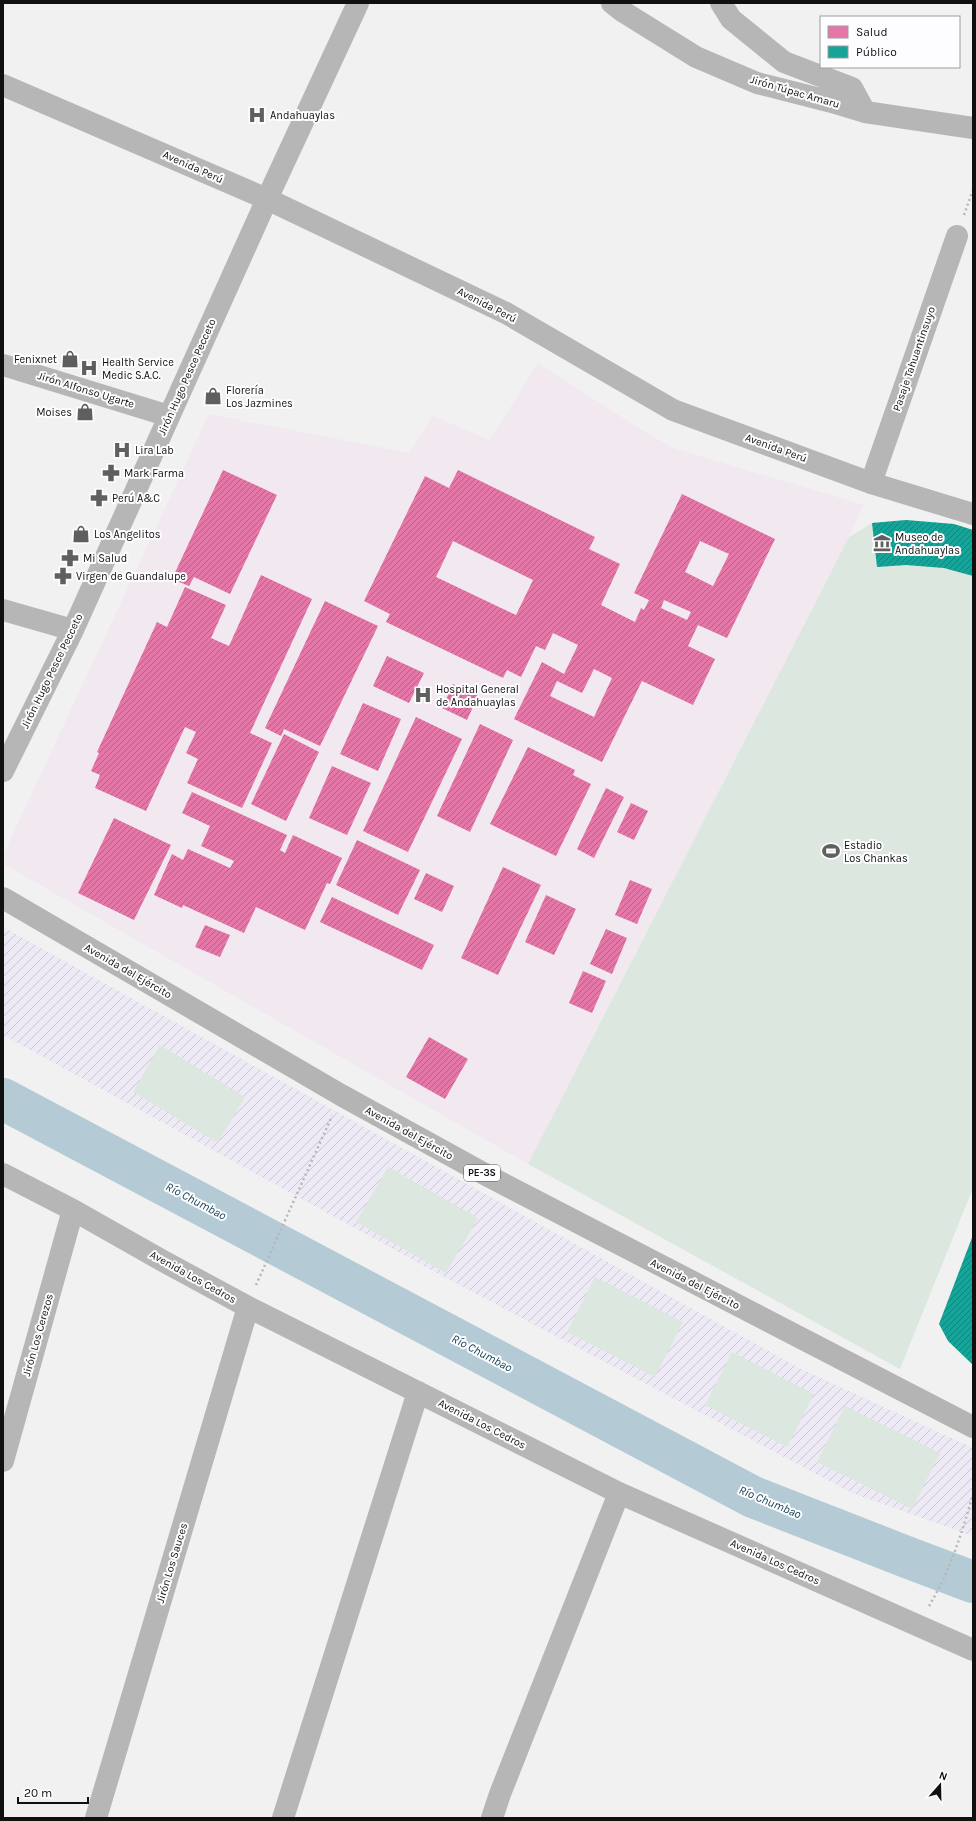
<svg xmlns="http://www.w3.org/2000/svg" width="976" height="1821" font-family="Karla,sans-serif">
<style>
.industrial{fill:url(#industrial-furrows)}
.medical{fill:#f2e8f0}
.green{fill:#dce7e0}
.health{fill:url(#health-hatch);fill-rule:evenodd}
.public{fill:url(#public-hatch)}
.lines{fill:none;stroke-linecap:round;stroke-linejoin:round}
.river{stroke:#b4cad4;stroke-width:42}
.path{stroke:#b7b6b6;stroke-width:2.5;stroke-dasharray:2 3;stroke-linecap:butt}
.minor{stroke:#b6b6b6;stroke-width:22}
.highway{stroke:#b4b4b4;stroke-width:22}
.labels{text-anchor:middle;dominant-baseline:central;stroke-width:4;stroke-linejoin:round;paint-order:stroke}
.shield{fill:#fdfdff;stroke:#575758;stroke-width:1}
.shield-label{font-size:10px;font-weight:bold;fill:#101010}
.street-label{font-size:11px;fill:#101010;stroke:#fdfdff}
.poi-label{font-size:11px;fill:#101010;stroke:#fdfdff;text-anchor:start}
.water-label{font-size:12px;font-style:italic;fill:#0c3c4c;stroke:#fdfdff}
</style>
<defs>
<pattern id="industrial-furrows" width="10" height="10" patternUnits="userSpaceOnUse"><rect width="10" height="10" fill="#ede9f5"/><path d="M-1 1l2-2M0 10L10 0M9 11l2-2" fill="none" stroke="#cac7d1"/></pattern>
<pattern id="health-hatch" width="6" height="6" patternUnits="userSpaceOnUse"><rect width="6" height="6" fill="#e377a8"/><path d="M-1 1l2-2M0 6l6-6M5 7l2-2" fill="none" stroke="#b76087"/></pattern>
<pattern id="public-hatch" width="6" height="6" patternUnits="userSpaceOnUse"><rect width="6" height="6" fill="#17a398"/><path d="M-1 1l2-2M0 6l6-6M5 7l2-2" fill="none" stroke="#13837b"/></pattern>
</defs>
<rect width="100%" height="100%" fill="#f1f1f1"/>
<path class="industrial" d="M3,927L801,1369L973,1448V1536L852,1493L435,1272L3,1035Z"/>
<path class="medical" d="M538,363L640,429L673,448L864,505L849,537L528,1164L5,865L4,853L209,414L409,453L433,416L490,440Z"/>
<path class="green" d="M906,520L954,524L973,530V1188L900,1369L528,1164L849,537L872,523Z
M160,1045L245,1097L218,1143L133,1092Z
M388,1167L478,1218L446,1273L356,1222Z
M595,1277L683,1322L655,1377L567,1332Z
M732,1352L814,1394L787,1447L705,1405Z
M845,1406L940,1453L912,1509L817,1462Z"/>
<path class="health" d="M223,470L277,495L230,594L194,577L189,586L172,579Z
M458,470L595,537L589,549L620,564L601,605L635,622L641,608L644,610L649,600L634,593L682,494L775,539L727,638L698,625L688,646L715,659L693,705L642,681L602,762L514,719L542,662L564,674L578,645L553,633L545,650L536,646L521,677L507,670L503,678L386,622L390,614L364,601L425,476L449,488ZM453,541L533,580L516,615L436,577ZM700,541L729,554L713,586L685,572ZM664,600L691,612L687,620L661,608ZM594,669L612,678L594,717L550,696L557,681L582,693Z
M261,575L312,599L250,733L272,743L242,808L187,783L198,759L186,753L196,732L185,727L146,811L95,788L100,775L91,771L99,753L97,752L157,622L167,627L185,587L226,605L211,638L229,646Z
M325,601L378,626L320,746L284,729L281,736L265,728Z
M387,656L424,673L409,703L373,686Z
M453,684L478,696L467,720L442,708Z
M363,703L401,719L378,771L340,754Z
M416,717L462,739L408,852L363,831Z
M480,724L513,740L470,832L437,816Z
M284,734L319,752L286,821L251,804Z
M528,747L575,770L573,775L591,784L556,856L490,824Z
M332,766L371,783L347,835L309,818Z
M606,788L624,797L594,858L577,849Z
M192,792L287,835L280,850L285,853L293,835L342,858L330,884L327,883L305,930L256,907L244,933L183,905L182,908L154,895L172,854L183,860L188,849L230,868L234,861L201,846L210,826L182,813Z
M631,803L648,811L634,840L617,832Z
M114,818L171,845L134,920L78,893Z
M357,840L420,870L398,915L336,885Z
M503,867L541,885L498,975L461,958Z
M426,873L454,886L442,912L414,899Z
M630,880L652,889L637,924L615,915Z
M546,895L576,909L554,955L525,942Z
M332,897L434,945L422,970L320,922Z
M205,925L230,935L220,957L195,947Z
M606,929L627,938L612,974L590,964Z
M583,971L606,981L592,1013L569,1003Z
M429,1037L468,1059L445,1099L406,1077Z"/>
<path class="public" d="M906,520L954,524L973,530V576L944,568L906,565L877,567L872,523Z
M973,1235V1365L948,1341L939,1324Z"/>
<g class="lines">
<path class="river" d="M3,1099L753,1497L909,1558L973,1582"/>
<path class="path" d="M964,215L973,190
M256,1285L332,1116
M929,1606C950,1571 962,1533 973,1494"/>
<path class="minor" d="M612,3L622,11L696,57L757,83L832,102L865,112L973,128
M721,3L731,19L784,62L852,88L865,112
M3,85L267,199L506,313L673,410L871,483L973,514
M3,365L169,416
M871,483L957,236
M3,610L73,630
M3,771L73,630L267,199L358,3
M3,1174L73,1210L163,1261L248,1307L619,1493L973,1650
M3,1461L73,1210
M96,1818L248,1307
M283,1818L418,1392
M492,1818L500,1794L619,1493"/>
<path class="highway" d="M3,898L341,1095L490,1177L973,1427"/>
</g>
<defs>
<g id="hospital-bare" transform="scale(1.38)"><path d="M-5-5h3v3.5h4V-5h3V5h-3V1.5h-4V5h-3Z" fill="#5f5f5f" stroke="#fdfdff" stroke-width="2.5" paint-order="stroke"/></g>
<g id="shop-bare" transform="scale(1.38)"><path d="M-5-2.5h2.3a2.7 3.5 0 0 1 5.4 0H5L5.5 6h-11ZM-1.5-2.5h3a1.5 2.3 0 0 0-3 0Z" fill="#5f5f5f" stroke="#fdfdff" stroke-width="2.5" paint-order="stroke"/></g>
<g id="pharmacy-bare" transform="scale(1.38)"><path d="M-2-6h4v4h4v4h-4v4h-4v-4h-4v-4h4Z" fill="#5f5f5f" stroke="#fdfdff" stroke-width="2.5" paint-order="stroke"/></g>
<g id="museum-bare" transform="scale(1.38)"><path d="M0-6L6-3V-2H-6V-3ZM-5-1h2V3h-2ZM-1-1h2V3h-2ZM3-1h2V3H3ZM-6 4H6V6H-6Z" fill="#5f5f5f" stroke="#fdfdff" stroke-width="2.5" paint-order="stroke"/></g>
<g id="stadium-bare" transform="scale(1.38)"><path d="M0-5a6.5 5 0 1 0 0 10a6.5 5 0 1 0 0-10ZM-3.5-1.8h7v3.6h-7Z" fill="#5f5f5f" stroke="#fdfdff" stroke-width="2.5" paint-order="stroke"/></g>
</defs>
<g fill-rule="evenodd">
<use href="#hospital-bare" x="257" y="115"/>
<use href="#shop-bare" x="70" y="359"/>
<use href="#hospital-bare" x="89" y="368"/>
<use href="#shop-bare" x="213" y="396"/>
<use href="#shop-bare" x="85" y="412"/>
<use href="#hospital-bare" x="122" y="450"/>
<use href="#pharmacy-bare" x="111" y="473"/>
<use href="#pharmacy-bare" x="99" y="498"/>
<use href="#shop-bare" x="81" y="534"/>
<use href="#museum-bare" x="882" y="543"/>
<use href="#pharmacy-bare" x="70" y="558"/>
<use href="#pharmacy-bare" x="63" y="576"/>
<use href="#hospital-bare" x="423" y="695"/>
<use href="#stadium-bare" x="831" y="851"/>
</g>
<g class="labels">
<rect class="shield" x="464" y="1165" width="36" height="16" rx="3"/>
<g class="shield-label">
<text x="482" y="1173">PE-3S</text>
</g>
<g class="street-label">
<text transform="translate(795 92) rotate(16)">Jirón Túpac Amaru</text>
<text transform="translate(193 167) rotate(24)">Avenida Perú</text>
<text transform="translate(487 305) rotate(27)">Avenida Perú</text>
<text transform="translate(914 359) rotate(-71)">Pasaje Tahuantinsuyo</text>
<text transform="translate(187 377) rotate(-66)">Jirón Hugo Pesce Pecceto</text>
<text transform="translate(86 390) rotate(17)">Jirón Alfonso Ugarte</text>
<text transform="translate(776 448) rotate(20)">Avenida Perú</text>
<text transform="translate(52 671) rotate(-64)">Jirón Hugo Pesce Pecceto</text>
<text transform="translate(128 971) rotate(30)">Avenida del Ejército</text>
<text transform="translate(409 1133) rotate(29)">Avenida del Ejército</text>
<text transform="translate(193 1277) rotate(29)">Avenida Los Cedros</text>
<text transform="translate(695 1284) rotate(27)">Avenida del Ejército</text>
<text transform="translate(38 1335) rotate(-74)">Jirón Los Cerezos</text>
<text transform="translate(482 1424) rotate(27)">Avenida Los Cedros</text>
<text transform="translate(775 1562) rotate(24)">Avenida Los Cedros</text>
<text transform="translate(172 1563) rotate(-73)">Jirón Los Sauces</text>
</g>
<g class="poi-label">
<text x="270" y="115">Andahuaylas</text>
<text x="57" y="359" text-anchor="end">Fenixnet</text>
<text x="102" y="362">Health Service<tspan x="102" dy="13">Medic S.A.C.</tspan></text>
<text x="226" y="390">Florería<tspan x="226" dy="13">Los Jazmines</tspan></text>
<text x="72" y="412" text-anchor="end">Moises</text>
<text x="135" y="450">Lira Lab</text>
<text x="124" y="473">Mark Farma</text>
<text x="112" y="498">Perú A&amp;C</text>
<text x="94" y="534">Los Angelitos</text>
<text x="895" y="537">Museo de<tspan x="895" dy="13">Andahuaylas</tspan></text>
<text x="83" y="558">Mi Salud</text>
<text x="76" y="576">Virgen de Guandalupe</text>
<text x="436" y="689">Hospital General<tspan x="436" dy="13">de Andahuaylas</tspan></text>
<text x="844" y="845">Estadio<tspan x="844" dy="13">Los Chankas</tspan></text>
</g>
<g class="water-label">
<text transform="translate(196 1201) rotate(28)">Río Chumbao</text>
<text transform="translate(482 1353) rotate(28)">Río Chumbao</text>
<text transform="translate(770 1502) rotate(23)">Río Chumbao</text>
</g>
</g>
<rect width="976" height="1821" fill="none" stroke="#101010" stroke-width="8"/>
<rect x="820" y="16" width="140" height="52" fill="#fdfdff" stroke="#9e9e9f"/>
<rect x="828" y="26" width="20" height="12" fill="#e377a8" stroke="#9e9e9f"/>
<text x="856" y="36" font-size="12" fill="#101010">Salud</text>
<rect x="828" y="46" width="20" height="12" fill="#17a398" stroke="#9e9e9f"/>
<text x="856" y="56" font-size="12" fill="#101010">Público</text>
<g transform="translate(940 1785) rotate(20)" stroke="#fdfdff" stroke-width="3" paint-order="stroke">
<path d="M0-3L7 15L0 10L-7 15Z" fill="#101010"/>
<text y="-6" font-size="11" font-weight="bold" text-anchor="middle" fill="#101010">N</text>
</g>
<path d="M18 1797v6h70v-6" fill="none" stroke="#101010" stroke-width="2"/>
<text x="24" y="1797" font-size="12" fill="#101010" stroke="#fdfdff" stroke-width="3" paint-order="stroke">20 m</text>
</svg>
